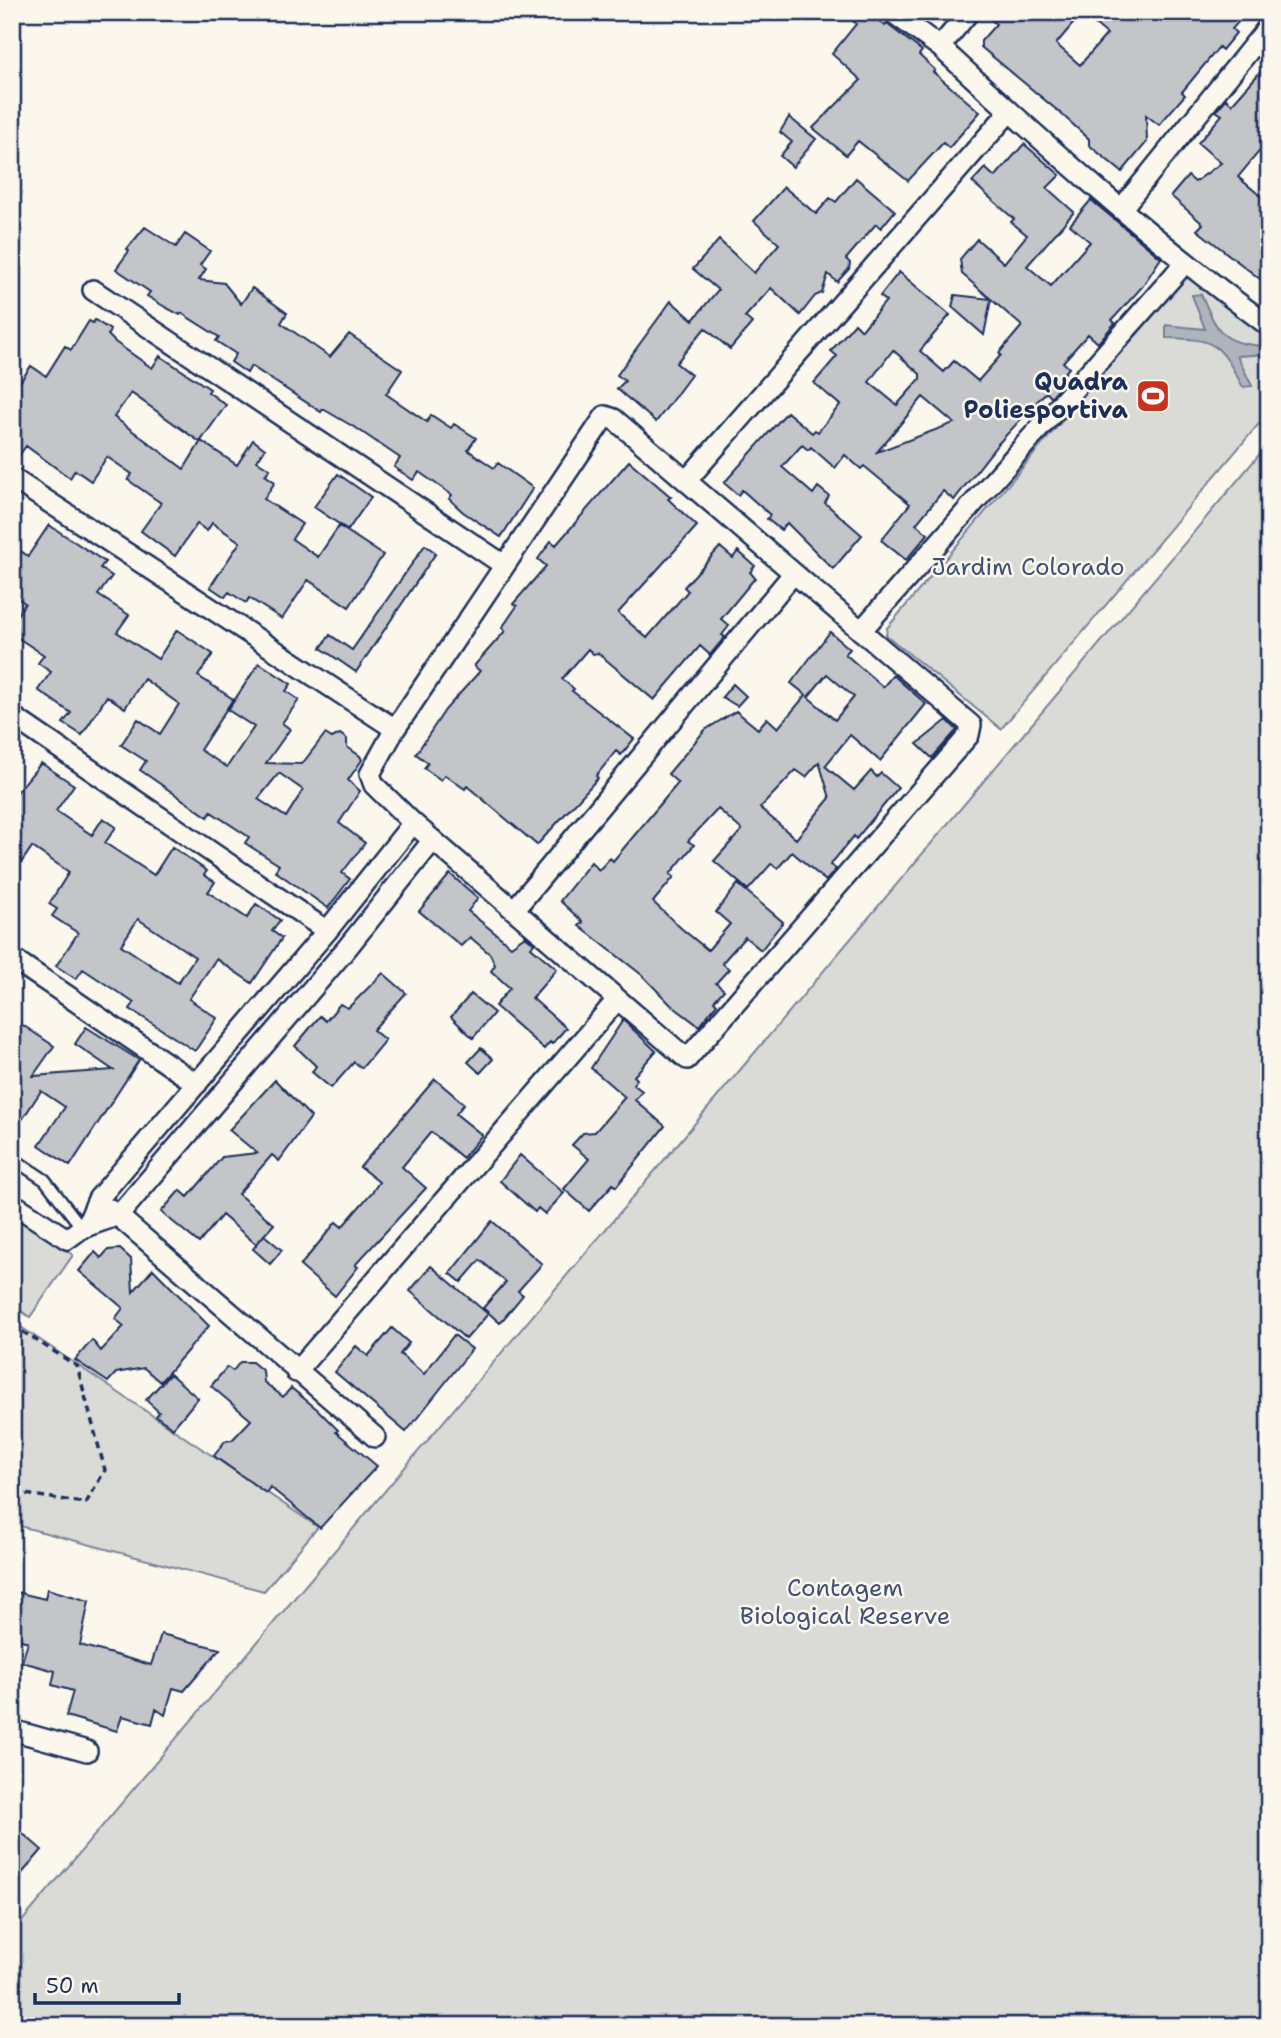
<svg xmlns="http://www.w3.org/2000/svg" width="1281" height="2038" font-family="'Shantell Sans',sans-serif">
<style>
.green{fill:#dadad7;stroke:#7a849a;stroke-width:2}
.water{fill:#afb3bb;stroke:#747e96;stroke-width:2}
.building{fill:#c3c5c9;stroke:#1b2f5e;stroke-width:2;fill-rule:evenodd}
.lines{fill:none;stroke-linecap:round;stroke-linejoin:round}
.service-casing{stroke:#1b2f5e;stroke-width:15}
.minor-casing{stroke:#1b2f5e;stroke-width:24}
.path{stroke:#1b2f5e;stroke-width:3.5;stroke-dasharray:7 5;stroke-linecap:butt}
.service{stroke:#fbf7ec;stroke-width:10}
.minor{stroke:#fbf7ec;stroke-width:19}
.labels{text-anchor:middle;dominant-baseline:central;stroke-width:5;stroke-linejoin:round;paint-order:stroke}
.poi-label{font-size:24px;font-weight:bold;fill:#1b2f5e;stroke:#fbf7ec;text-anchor:end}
.park-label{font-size:24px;fill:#415176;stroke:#fbf7ec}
</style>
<rect width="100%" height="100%" fill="#fbf7ec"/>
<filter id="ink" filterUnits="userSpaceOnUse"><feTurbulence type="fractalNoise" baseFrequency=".0143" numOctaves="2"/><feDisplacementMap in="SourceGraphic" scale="14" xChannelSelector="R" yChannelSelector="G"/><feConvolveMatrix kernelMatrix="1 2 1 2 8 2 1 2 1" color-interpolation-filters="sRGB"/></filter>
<g filter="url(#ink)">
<path class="green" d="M1190,277L1269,339V412L1001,729L886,635L887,628L1182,279Z
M1269,443V2026H12V1933Z
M12,1215L73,1255L30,1317L12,1305Z
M12,1321L318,1527L264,1591L12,1524Z"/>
<path class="water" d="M1201,294C1219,335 1222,344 1269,346V354L1237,356L1252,386L1243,387C1219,343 1217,339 1166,338V325L1205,329L1192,295Z"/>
<path class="building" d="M860,12H869L885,26L887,24L922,51L919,55L935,70L933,72L980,112L949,148L943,143L908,181L858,141L846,155L813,128L861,80L832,54L856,24L854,22Z
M982,12H1202L1211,20L1219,12H1247L1232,29L1236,33L1222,50L1219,47L1191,81L1182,92L1185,95L1159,125L1146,115L1147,142L1122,172L1089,145V139L1058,111L981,47V41L996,24ZM1082,13L1107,34L1080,65L1056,44Z
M1269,62V155L1261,149L1238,177L1269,203V286L1197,230L1203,224L1171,196L1188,176L1195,182L1221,163L1198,143L1222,115L1216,111L1226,99L1232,104Z
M789,117L816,139L793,167L780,156L792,142L780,132Z
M1024,144L1060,175L1047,188L1074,212L1027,266L1051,286L1090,242L1070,225L1091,200L1161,258L1142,287L1112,320L1115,323L1098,343L1088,334L1063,362L1069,368L1062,376L1066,379L1051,397L1046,392L997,445L954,500L943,491L916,524L928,534L906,560L881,540L910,504L864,466L861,469L845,455L835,468L811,447L808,450L802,445L782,467L813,494L818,487L829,496L825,503L862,535L833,569L787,523L781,530L767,519L770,515L742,490L738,495L724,483L787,412L812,433L815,430L818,432L840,405L814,383L837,356L831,351L855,323L862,330L886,301L880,296L899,272L950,315L920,351L944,372L954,361L978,381L1001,355L999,353L1022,326L962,274L960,259L977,239L1004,263L1027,235L1011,222L1014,219L972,182L985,168L995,177ZM893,350L920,374V379L897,405L869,382ZM923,397L954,423L877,452Z
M856,178L895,211L881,228L876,224L846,259L850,263L849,269L837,282L828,274L822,293L815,296L800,315L771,288L745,317L752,323L730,349L705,328L676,363L691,375L656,422L617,389L625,381L617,375L671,301L693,320L718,290L693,269L719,240L754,273L779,244L754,221L784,187L816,214L830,198L836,202Z
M145,227L176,247L185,234L210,251L200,265L206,269L199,280L224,283L241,304L252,288L287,313L281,323L330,357L349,334L402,370L386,394L427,422L431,415L451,428L454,424L476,438L468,450L494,468L498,463L533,488L501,537L463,512L449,499L452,495L419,472L413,480L394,467L400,458L359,430L323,409L321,412L251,366L247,373L231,362L236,354L216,341L219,337L181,313L180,315L165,307L147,296L150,292L116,269L129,251L127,249Z
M955,295L991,299L984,335L952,307Z
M95,320L110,330L108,335L115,342L152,368L160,356L210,389L208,392L226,405L200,442L131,393L114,417L184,469L201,441L237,465L253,440L265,449L257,461L270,469L265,475L275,482L264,499L302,524L292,539L318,557L339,526L383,555L349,607L308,580L282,619L249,598L246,603L229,592L225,597L210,587L240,542L212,523L207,531L197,524L175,556L141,531L161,503L128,480L132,474L107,457L91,481L75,470L70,478L26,446L12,465V394L31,366L46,376L65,346L71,350L89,321L93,323Z
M629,461L671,497L668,499L697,526L618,613L647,638L688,591L684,587L720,547L733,558L738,551L755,566L750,572L755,578L721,619L729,626L722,635L725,637L710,655L700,646L654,700L598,653L593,654L588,649L562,679L574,689L572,691L634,739L621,755L616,751L596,776L598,778L537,845L467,786L465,789L445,775L441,780L424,768L428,763L416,754L445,710L480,671L474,666L505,631L502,628L517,606L513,604L546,566L538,559L551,541L556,545Z
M338,474L371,497L348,530L314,507Z
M49,525L105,562L100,568L112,576L98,595L129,615L117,632L158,659L177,630L213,654L198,676L233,699L200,750L227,767L254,727L228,710L259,663L291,684L286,691L299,700L282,723L290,729L266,763L302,764L325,734L332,738L340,734L347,739V747L360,756L362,760L348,780L360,791L339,823L365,843L342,873L350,879L328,908L275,871L279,865L245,843L249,837L211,812L208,817L140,770L146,761L121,745L138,719L160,734L179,704L144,679L125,708L107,696L82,735L63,723L71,713L38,690L51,672L38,663L44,655L12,634V623L25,603L12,595V545L28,556ZM279,773L303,790L286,817L258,799Z
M425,545L436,553L356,672L321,648L330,635L352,650Z
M830,632L850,649L845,654L883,687L893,675L926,704L880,761L850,735L825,766L854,790L871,771L877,777L881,773L898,788L856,839L854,836L830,865L836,869L826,881L792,852L778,868L771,864L748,890L714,861L742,830L718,809L688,841L694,845L670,874L674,877L653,902L682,929L708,950L730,924L716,912L738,884L783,922L761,950L745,937L722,963L729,969L716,983L724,990L714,1001L717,1004L699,1026L671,1005L642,975L579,926L583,922L560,901L591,862L599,870L610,858L613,861L678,783L668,774L705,730L736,711L758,729L767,718L778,728L806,695L791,683ZM827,674L854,697L835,720L808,697ZM819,762L830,798L796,839L760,808L796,770L806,777Z
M733,684L746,696L737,706L722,697Z
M947,720L957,730L932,758L917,744Z
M41,763L74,785L56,811L92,835L103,818L116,827L105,843L154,875L172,847L207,871L204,875L215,882L208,892L247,918L256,904L280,920L272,931L282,938L252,983L216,959L189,999L217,1018L195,1051L130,1009L134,1003L83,969L76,979L56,966L78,933L52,916L57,909L49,904L69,872L32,847L12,876V798ZM138,919L195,957L178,983L121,945Z
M450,874L478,898L468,911L511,946L525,936L534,943L531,947L557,969L532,998L566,1028L552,1044L550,1042L544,1049L495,1006L510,988L491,971L495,965L490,954L470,937L461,946L419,911Z
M383,973L406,993L373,1030L385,1040L362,1068L354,1062L331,1088L312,1072L316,1066L295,1046L320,1016L326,1021L340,1004L348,1008Z
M471,994L494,1013L473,1038L451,1017Z
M623,1020L656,1051L634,1076L637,1079L633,1084L642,1091L635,1100L665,1126L616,1187L613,1184L589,1211L564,1189L589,1159L572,1145L583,1133L595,1132L625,1097L591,1068Z
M18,1022L54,1046L33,1076L113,1070L75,1044L86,1027L139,1060L70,1166L39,1145L65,1107L41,1091L12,1135V1031Z
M481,1048L493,1059L480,1073L468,1062Z
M435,1079L464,1104L456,1114L482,1135L463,1158L431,1132L402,1167L426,1188L355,1265L358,1267L335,1296L300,1266L336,1222L342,1227L373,1191L379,1182L360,1167Z
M275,1080L311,1117L279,1161L272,1155L238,1194L274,1224L256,1244L222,1215L199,1243L161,1212L180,1190L188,1197L222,1157L257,1153L229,1130Z
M520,1155L564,1193L545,1214L538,1208L535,1212L500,1181Z
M492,1221L542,1264L518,1291L523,1295L500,1323L483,1308L506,1282L480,1260L461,1282L450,1273Z
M264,1235L282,1250L270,1264L253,1249Z
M120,1249L131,1259L133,1292L153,1269L209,1326L160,1382L144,1368L116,1373L108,1382L75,1360L92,1340L101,1351L124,1326L115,1319L123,1308L79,1271L95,1252L101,1258L108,1250Z
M431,1266L488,1314L466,1339L410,1291Z
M392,1328L409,1343L400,1354L424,1374L454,1335L472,1349L406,1432L335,1372L356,1346L368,1356Z
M240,1362H252L263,1371L264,1382L283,1397L291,1388L317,1409L338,1430L336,1432L377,1466L320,1528L270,1487L266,1493L214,1456L225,1441L232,1440L251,1420L211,1386L227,1367L233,1371Z
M170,1374L198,1398L173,1428L156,1416L159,1412L146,1400Z
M47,1589L89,1601L80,1645L151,1665L161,1634L220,1649L184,1691L173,1688L165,1715L156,1709L152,1724L122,1716L117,1731L66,1716L73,1691L52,1685L55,1671L22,1662L28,1642L12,1637V1591L45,1599Z
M21,1832L42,1850L12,1885V1841Z"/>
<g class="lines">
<g class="service-casing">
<path id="service" d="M12,1158L45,1180L82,1228"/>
</g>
<g class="minor-casing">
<path id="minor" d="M892,12L940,47
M969,12L940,47C1045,145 1153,241 1269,326
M1122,208L1269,26
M93,290L504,565
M605,416L614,419L971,725L969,735L687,1059L413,823L374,785L370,774L395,729Z
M12,478L395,729
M687,480L1009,112
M861,631L1184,264
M12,716L327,931
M514,910L793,574
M12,958L197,1084
M12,1203L67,1239L82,1228L119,1215L347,948L433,840
M110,1209L375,1437
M86,1227L98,1199L327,931L413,823
M296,1372L617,1000
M12,1730L87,1751"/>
</g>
<path class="path" d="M12,1325L77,1366L105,1470L86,1503L12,1492"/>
<use href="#service" class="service"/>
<use href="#minor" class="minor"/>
</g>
</g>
<defs>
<g id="stadium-square" transform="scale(1.75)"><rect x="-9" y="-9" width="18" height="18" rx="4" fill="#c8321e" stroke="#fbf7ec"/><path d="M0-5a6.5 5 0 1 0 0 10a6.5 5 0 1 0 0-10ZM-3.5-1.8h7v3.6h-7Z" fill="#fff"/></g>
</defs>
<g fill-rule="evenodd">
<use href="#stadium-square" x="1153" y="396"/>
</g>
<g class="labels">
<g class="poi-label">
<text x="1128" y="382">Quadra<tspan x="1128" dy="28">Poliesportiva</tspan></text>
</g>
<g class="park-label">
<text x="1028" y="567">Jardim Colorado</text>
<text x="845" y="1588">Contagem<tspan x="845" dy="28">Biological Reserve</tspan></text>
</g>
</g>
<rect width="1281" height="2038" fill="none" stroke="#fbf7ec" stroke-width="42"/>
<rect x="21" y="21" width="1239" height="1996" fill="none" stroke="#1b2f5e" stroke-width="2.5" filter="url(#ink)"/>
<path d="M35 1993v10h144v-10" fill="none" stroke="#1b2f5e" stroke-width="3.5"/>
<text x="46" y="1993" font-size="21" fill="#1b2f5e" stroke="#fbf7ec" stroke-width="5" paint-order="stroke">50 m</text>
</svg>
